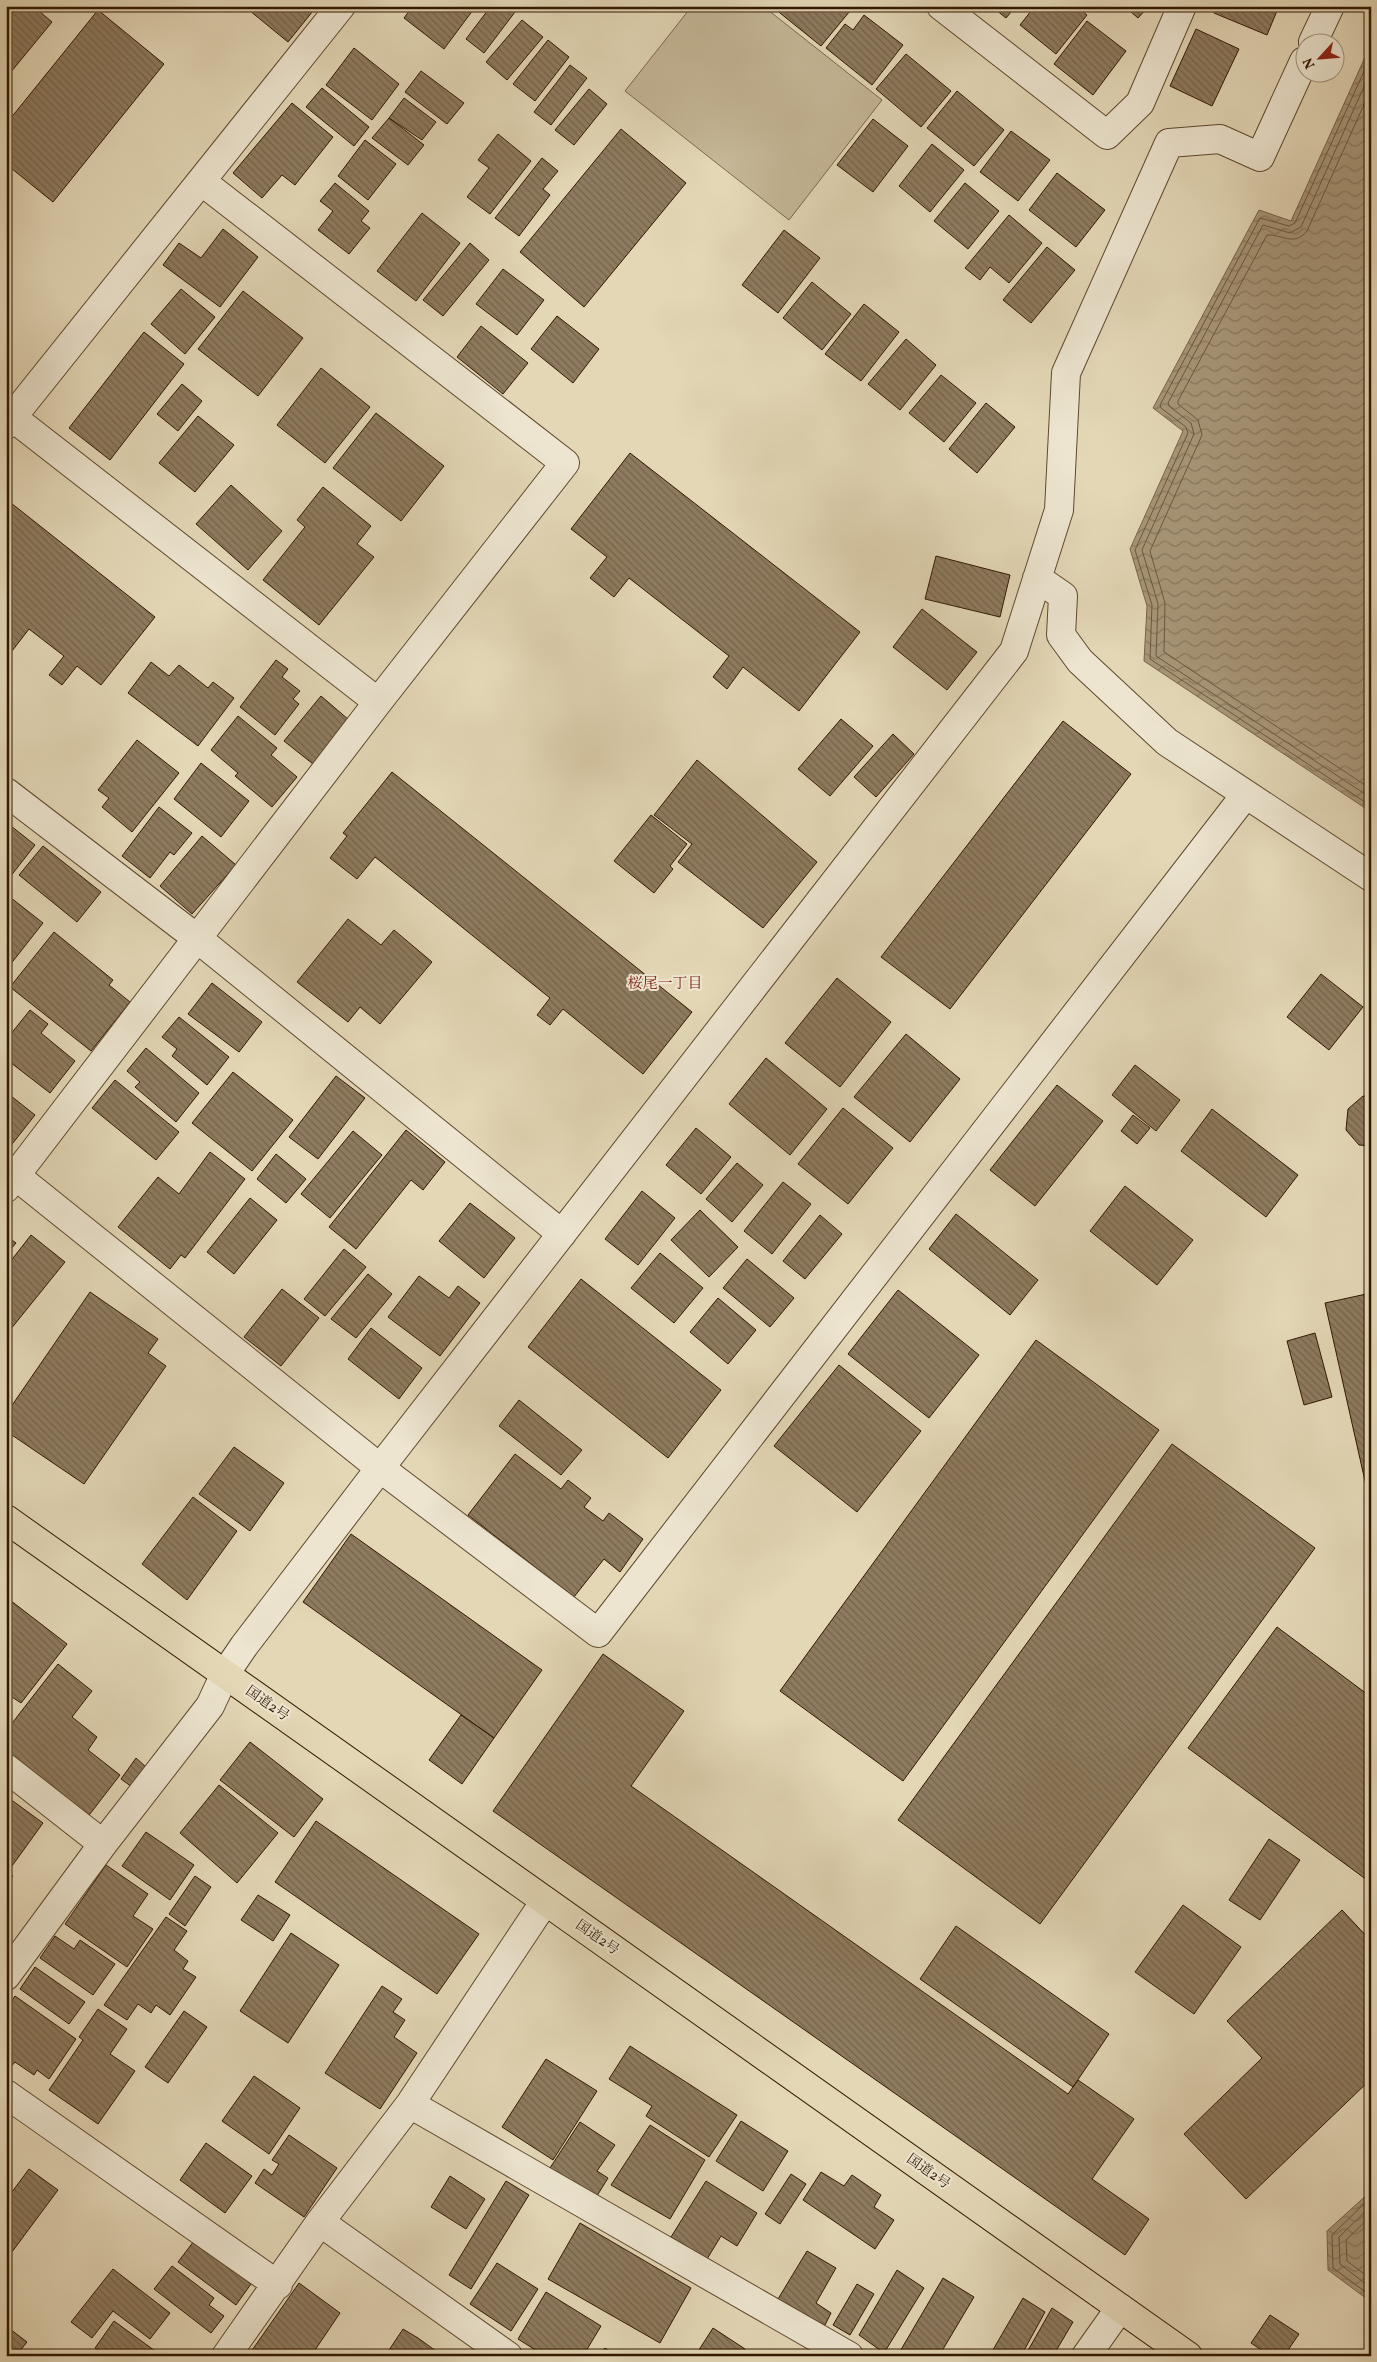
<svg xmlns="http://www.w3.org/2000/svg" width="1377" height="2362" font-family="Vollkorn,'Noto Serif JP',serif">
<style>
.pitch{fill:#c5b797;stroke:#7c684c}
.water{fill:url(#water-waves);stroke:#786448}
.lines{fill:none;stroke-linecap:round;stroke-linejoin:round}
.shore{stroke:#6c573c;stroke-width:1}
.building{fill:url(#building-back-hatch);stroke:#321801}
.minor-casing{stroke:#5e482e;stroke-width:30}
.highway-casing{stroke:#321801;stroke-width:30}
.minor{stroke:#ede5d0;stroke-width:28}
.highway{stroke:#e3d7b6;stroke-width:28}
.labels{text-anchor:middle;dominant-baseline:central;stroke-width:4;stroke-linejoin:round;paint-order:stroke}
.street-label{font-size:14px;fill:#321801;stroke:#ede5d0}
.neighbourhood-label{font-size:15px;fill:#7a1f14;stroke:#ede5d0}
</style>
<defs>
<pattern id="water-waves" width="16" height="10" patternUnits="userSpaceOnUse" patternTransform="scale(1.25)"><rect width="16" height="10" fill="#a79678"/><path d="M0 5q4-4 8 0t8 0" fill="none" stroke="#897960"/></pattern>
<pattern id="building-back-hatch" width="6" height="6" patternUnits="userSpaceOnUse" patternTransform="scale(1.25)"><rect width="6" height="6" fill="#8e7b5f"/><path d="M-1 5l2 2M0 0l6 6M5-1l2 2" fill="none" stroke="#75644c"/></pattern>
</defs>
<rect width="100%" height="100%" fill="#e3d7b6"/>
<filter id="stains"><feTurbulence type="fractalNoise" baseFrequency=".004" numOctaves="4"/><feColorMatrix values="0 0 0 0 .2 0 0 0 0 .09 0 0 0 0 .02 0 0 0 .5 -.17"/></filter>
<radialGradient id="worn" r=".72"><stop offset=".6" stop-color="#630" stop-opacity="0"/><stop offset="1" stop-color="#630" stop-opacity=".3"/></radialGradient>
<path class="pitch" d="M692,6H763L882,100L789,220L625,91Z"/>
<path class="water" d="M1371,44V812L1144,661L1147,606L1130,549L1183,431L1153,408L1259,210L1291,221Z
M1371,2191V2302L1328,2270L1327,2231Z"/>
<g class="lines">
<path class="shore" d="M1371,56L1295,223L1289,226L1260,218L1160,405L1161,408L1186,427L1188,433L1135,550L1152,605L1150,659L1371,806
M1371,71L1301,227L1290,233L1263,225L1168,403L1169,406L1191,423L1194,434L1142,550L1158,604L1156,656L1371,798
M1371,89L1307,231C1294,247 1282,234 1267,235L1178,401V404L1198,420L1202,435L1150,551L1165,603L1164,652L1371,789
M1371,2197L1332,2235L1333,2268L1371,2296
M1371,2206L1339,2237L1340,2264L1371,2288
M1371,2216L1346,2240L1347,2261L1371,2279"/>
</g>
<path class="building" d="M6,6H33L52,22L6,78Z
M244,6H317L288,42Z
M413,6H476L444,49L404,18Z
M491,6H508L515,12L484,53L466,39Z
M777,6H845L850,11L821,46L775,9Z
M991,6H1016L1006,18Z
M1035,6H1076L1087,15L1056,54L1020,25Z
M1124,6H1149L1138,18Z
M1216,6H1279L1267,35L1214,13Z
M98,10L164,64L53,202L6,164V124Z
M864,15L903,45L872,85L826,48L845,24L853,30Z
M522,20L543,37L507,80L486,62Z
M1087,21L1126,51L1093,95L1054,64Z
M1196,29L1239,49L1212,106L1170,86Z
M548,40L569,57L535,101L513,84Z
M354,48L399,84L372,120L326,85Z
M906,54L951,91L921,127L876,89Z
M570,65L587,78L551,125L534,112Z
M421,71L464,103L447,124L405,92Z
M322,88L369,127L354,146L306,107Z
M589,89L607,104L574,145L555,130Z
M957,91L1004,130L974,166L927,128Z
M404,98L436,122L422,140L389,118Z
M292,103L333,137L295,185L282,175L262,198L233,173Z
M389,118L424,145L408,165L372,138Z
M873,119L908,146L873,192L837,165Z
M621,129L686,183L584,307L520,252Z
M1011,131L1050,160L1018,201L980,172Z
M498,134L531,161L490,214L467,197L489,168L478,160Z
M365,140L396,164L368,200L338,176Z
M932,144L964,170L930,212L899,186Z
M542,158L558,171L543,189L550,195L519,236L495,218Z
M1057,173L1105,210L1076,247L1029,210Z
M335,183L369,211L361,221L370,228L349,254L318,230L333,211L320,201Z
M965,183L999,211L968,249L934,221Z
M422,213L460,243L416,301L377,271Z
M1009,215L1042,243L1009,283L990,267L980,280L965,268Z
M223,229L258,257L220,307L163,265L179,243L201,258Z
M784,230L820,258L778,313L742,285Z
M470,243L489,260L443,316L423,300Z
M1047,247L1075,270L1031,323L1003,300Z
M503,269L544,300L517,335L476,304Z
M812,282L851,314L822,350L783,318Z
M181,289L215,317L185,354L151,324Z
M243,291L303,338L258,396L198,349Z
M864,304L899,332L861,381L825,354Z
M557,316L599,349L573,383L531,349Z
M481,326L528,363L503,394L457,357Z
M144,332L184,364L110,460L69,428Z
M906,339L936,365L900,410L868,384Z
M321,368L370,407L325,463L277,425Z
M941,375L976,403L944,442L909,413Z
M182,384L202,401L178,431L157,414Z
M986,403L1015,427L977,473L949,449Z
M376,413L444,466L401,521L333,468Z
M198,416L234,445L195,492L159,463Z
M630,453L860,632L799,711L743,667L727,689L713,677L729,656L629,578L614,597L590,578L607,557L571,529Z
M231,485L282,531L248,570L196,524Z
M323,487L371,526L357,544L374,557L319,625L263,580L305,527L297,520Z
M6,499L155,617L101,685L77,666L62,685L49,675L64,656L29,629L12,651L6,646Z
M936,556L1010,575L1000,617L925,599Z
M922,609L977,652L947,690L893,647Z
M276,660L288,669L282,677L300,691L293,699L299,704L275,735L240,707Z
M151,662L169,676L179,665L208,688L213,682L234,698L198,746L128,693Z
M321,696L349,720L313,764L284,741Z
M238,716L277,748L271,755L297,777L272,807L235,776L238,773L211,750Z
M841,719L873,746L830,796L798,769Z
M1063,721L1131,774L950,1009L881,957Z
M893,734L914,754L876,797L854,777Z
M137,740L179,773L132,832L102,807L109,798L98,790Z
M697,760L817,862L763,928L678,862L692,844L654,815Z
M201,763L249,801L221,837L174,799Z
M392,772L692,1012L643,1074L563,1009L550,1025L537,1015L550,998L375,857L357,879L330,858L347,836L343,833Z
M159,807L192,833L174,855L170,852L150,878L122,856Z
M651,815L687,844L670,866L673,869L654,893L614,861Z
M6,822L35,845L10,877L6,874Z
M202,836L236,865L192,914L160,886Z
M43,846L101,892L77,922L19,875Z
M6,894L43,923L6,970Z
M348,919L381,945L394,930L432,962L380,1024L360,1007L348,1022L297,982Z
M54,932L113,980L109,985L130,1002L91,1051L10,987Z
M1321,974L1363,1007L1329,1050L1287,1017Z
M837,978L891,1022L840,1087L785,1043Z
M212,983L262,1022L239,1052L188,1014Z
M30,1010L48,1024L41,1033L75,1061L50,1093L6,1059V1040Z
M179,1017L229,1057L207,1085L172,1056L177,1049L162,1037Z
M906,1034L960,1079L910,1142L854,1097Z
M146,1048L199,1093L176,1122L135,1087L140,1082L127,1071Z
M766,1058L827,1109L790,1155L729,1104Z
M1135,1065L1180,1100L1156,1131L1112,1095Z
M233,1072L293,1120L252,1171L192,1123Z
M336,1076L365,1098L318,1159L289,1137Z
M115,1080L179,1132L156,1160L92,1108Z
M1057,1085L1103,1121L1035,1206L990,1170Z
M6,1092L35,1115L9,1148L6,1146Z
M1363,1096L1371,1097V1146L1359,1145L1346,1130L1348,1109Z
M843,1108L893,1148L848,1204L798,1164Z
M1212,1109L1298,1175L1266,1217L1181,1151Z
M1133,1115L1150,1128L1137,1144L1121,1131Z
M696,1128L731,1157L701,1194L666,1165Z
M406,1130L445,1162L423,1190L411,1180L356,1249L329,1227Z
M353,1131L382,1155L330,1218L301,1194Z
M210,1152L245,1179L185,1258L181,1255L170,1269L118,1227L158,1177L179,1194Z
M276,1154L306,1179L286,1203L257,1179Z
M737,1163L763,1185L732,1222L706,1199Z
M783,1182L811,1204L772,1254L744,1231Z
M1125,1186L1193,1240L1157,1285L1090,1231Z
M642,1191L675,1218L638,1265L605,1239Z
M250,1198L277,1220L234,1274L207,1252Z
M470,1203L515,1238L484,1278L439,1241Z
M700,1210L738,1247L709,1277L671,1240Z
M956,1214L1038,1280L1010,1315L929,1249Z
M820,1215L842,1234L805,1279L783,1261Z
M31,1235L65,1262L6,1335V1267Z
M6,1236L16,1243L6,1255Z
M344,1249L366,1267L325,1316L304,1299Z
M660,1253L703,1288L674,1323L631,1288Z
M747,1259L794,1298L770,1327L723,1288Z
M368,1274L392,1294L356,1338L331,1319Z
M419,1276L449,1298L458,1286L480,1303L440,1356L388,1317Z
M581,1279L721,1390L668,1458L528,1347Z
M282,1289L319,1318L281,1366L244,1337Z
M898,1290L979,1355L929,1418L848,1354Z
M90,1292L158,1339L148,1353L166,1366L84,1484L6,1431V1414Z
M1371,1293V1489L1367,1490L1325,1303Z
M718,1298L756,1330L728,1364L690,1332Z
M371,1328L422,1368L399,1399L348,1359Z
M1315,1333L1332,1397L1304,1405L1287,1341Z
M1036,1340L1159,1430L903,1781L780,1691Z
M839,1365L921,1431L857,1512L774,1446Z
M519,1400L582,1450L561,1475L499,1426Z
M1172,1444L1315,1548L1040,1924L898,1820Z
M234,1447L284,1483L250,1531L199,1494Z
M515,1454L561,1489L568,1480L591,1498L584,1507L603,1521L609,1513L643,1539L620,1572L604,1559L574,1597L468,1515Z
M193,1497L237,1531L187,1600L142,1564Z
M351,1534L542,1670L494,1738L303,1602Z
M6,1597L67,1644L21,1703L6,1693Z
M1277,1627L1371,1697V1883L1188,1748Z
M603,1654L684,1711L631,1786L1068,2094L1078,2080L1134,2119L1092,2179L1149,2219L1125,2255L493,1811Z
M58,1664L92,1691L72,1717L97,1737L88,1750L120,1775L83,1823L6,1763V1731Z
M461,1715L494,1738L462,1784L429,1760Z
M250,1742L323,1799L294,1837L220,1780Z
M136,1758L146,1767L132,1787L121,1779Z
M219,1785L278,1833L237,1883L180,1833Z
M6,1796L43,1823L12,1866L6,1861Z
M316,1821L479,1934L437,1994L275,1882Z
M146,1832L194,1865L170,1900L122,1866Z
M1269,1839L1300,1860L1260,1920L1229,1900Z
M106,1865L148,1894L133,1916L153,1929L127,1967L65,1924Z
M6,1871L13,1876L6,1885Z
M195,1876L211,1887L185,1926L169,1914Z
M258,1895L290,1915L273,1941L241,1920Z
M1183,1905L1241,1947L1194,2014L1135,1972Z
M1342,1910L1371,1941V2079L1246,2199L1184,2134L1262,2058L1227,2021Z
M166,1917L187,1931L174,1950L188,1961L183,1969L196,1977L170,2015L156,2005L151,2013L138,2004L127,2020L104,2005Z
M956,1926L1109,2034L1073,2087L920,1979Z
M291,1933L339,1965L288,2043L240,2011Z
M55,1936L74,1949L80,1940L115,1964L93,1995L40,1958Z
M35,1967L85,2002L69,2024L20,1989Z
M382,1986L402,1999L393,2012L405,2020L394,2037L417,2053L380,2109L325,2073Z
M15,1996L76,2039L49,2079L37,2070L34,2075L15,2062L10,2068L6,2066V2009Z
M98,2009L127,2029L110,2054L135,2071L98,2124L49,2090L83,2040L79,2037Z
M184,2011L207,2027L168,2083L145,2067Z
M630,2046L737,2115L709,2157L646,2116L652,2106L609,2079Z
M546,2059L597,2091L553,2160L502,2127Z
M254,2076L300,2108L269,2154L222,2121Z
M741,2121L788,2151L763,2191L716,2161Z
M580,2122L615,2145L597,2171L608,2178L592,2204L546,2174Z
M650,2125L705,2160L670,2219L611,2185Z
M289,2135L337,2168L304,2217L255,2183L264,2169L272,2175L279,2164L272,2160Z
M206,2143L252,2176L225,2213L180,2180Z
M29,2169L58,2190L6,2260V2200Z
M821,2172L844,2186L852,2175L881,2195L874,2207L894,2220L875,2249L803,2200Z
M791,2174L806,2184L780,2224L765,2214Z
M450,2176L485,2199L466,2229L431,2207Z
M506,2181L529,2195L471,2289L449,2275Z
M706,2181L757,2213L737,2246L721,2236L707,2259L671,2237Z
M580,2223L691,2288L660,2343L548,2279Z
M194,2241L251,2284L236,2305L178,2262Z
M807,2251L836,2268L816,2303L831,2313L822,2331L775,2304Z
M497,2263L538,2289L511,2331L470,2304Z
M172,2266L214,2298L209,2305L224,2316L211,2333L154,2289Z
M113,2269L170,2313L150,2339L113,2311L92,2338L71,2322Z
M897,2270L924,2288L884,2353L859,2335Z
M943,2278L974,2297L939,2356H904L899,2353Z
M299,2283L340,2313L311,2356H248Z
M857,2284L874,2294L850,2335L833,2325Z
M546,2292L601,2326L583,2356H545L518,2339Z
M1023,2298L1045,2312L1021,2356L990,2355Z
M1052,2308L1073,2322L1053,2356H1029L1026,2354Z
M1270,2315L1299,2334L1284,2356H1270L1251,2343Z
M114,2321L162,2356H106L95,2348Z
M6,2326L27,2342L16,2356H6Z
M713,2328L745,2349L741,2356H695Z
M403,2329L418,2338L443,2356H385Z
M605,2348L616,2356H599Z"/>
<g class="lines">
<g class="minor-casing">
<path id="minor" d="M941,6L1107,135L1140,103L1182,6
M1313,42L1330,6
M12,417L378,702
M6,425L341,6
M1037,578L1063,596L1061,635L1080,661L1167,742L1371,877
M6,792L198,939L562,1234
M6,1168L380,1468L598,1633L1246,794
M6,1188L378,702L565,463L201,181
M6,1768L103,1844
M6,1976L103,1844L210,1706L225,1674L244,1646L380,1468L1014,651L1059,510L1066,373L1169,143L1220,139L1260,157L1304,61
M6,2094L278,2285
M410,2104L849,2356
M320,2222L508,2356
M226,2356L320,2222L410,2104L545,1901
M1086,2356L1120,2308"/>
</g>
<g class="highway-casing">
<path id="highway" d="M6,1519L1188,2356"/>
</g>
<use href="#minor" class="minor"/>
<use href="#highway" class="highway"/>
</g>
<g class="labels">
<g class="street-label">
<text transform="translate(267 1704) rotate(35)">国道2号</text>
<text transform="translate(597 1938) rotate(35)">国道2号</text>
<text transform="translate(928 2172) rotate(35)">国道2号</text>
</g>
<g class="neighbourhood-label">
<text x="665" y="984">桜尾一丁目</text>
</g>
</g>
<rect width="1377" height="2362" fill="none" stroke="#e3d7b6" stroke-width="25"/>
<rect x="8" y="8" width="1362" height="2347" fill="none" stroke="#321801" stroke-width="2.5"/>
<rect x="12" y="12" width="1352" height="2337" fill="none" stroke="#321801"/>
<g transform="translate(1320 58) rotate(244)"><circle r="24" fill="#ede5d0" stroke="#a2937d"/>
<path d="M0-4L9 19L0 12L-9 19Z" fill="#8f2418"/>
<text y="-8" font-size="14" font-weight="bold" text-anchor="middle" fill="#321801">N</text>
</g>
<rect width="100%" height="100%" filter="url(#stains)"/>
<rect width="100%" height="100%" fill="url(#worn)"/>
</svg>
